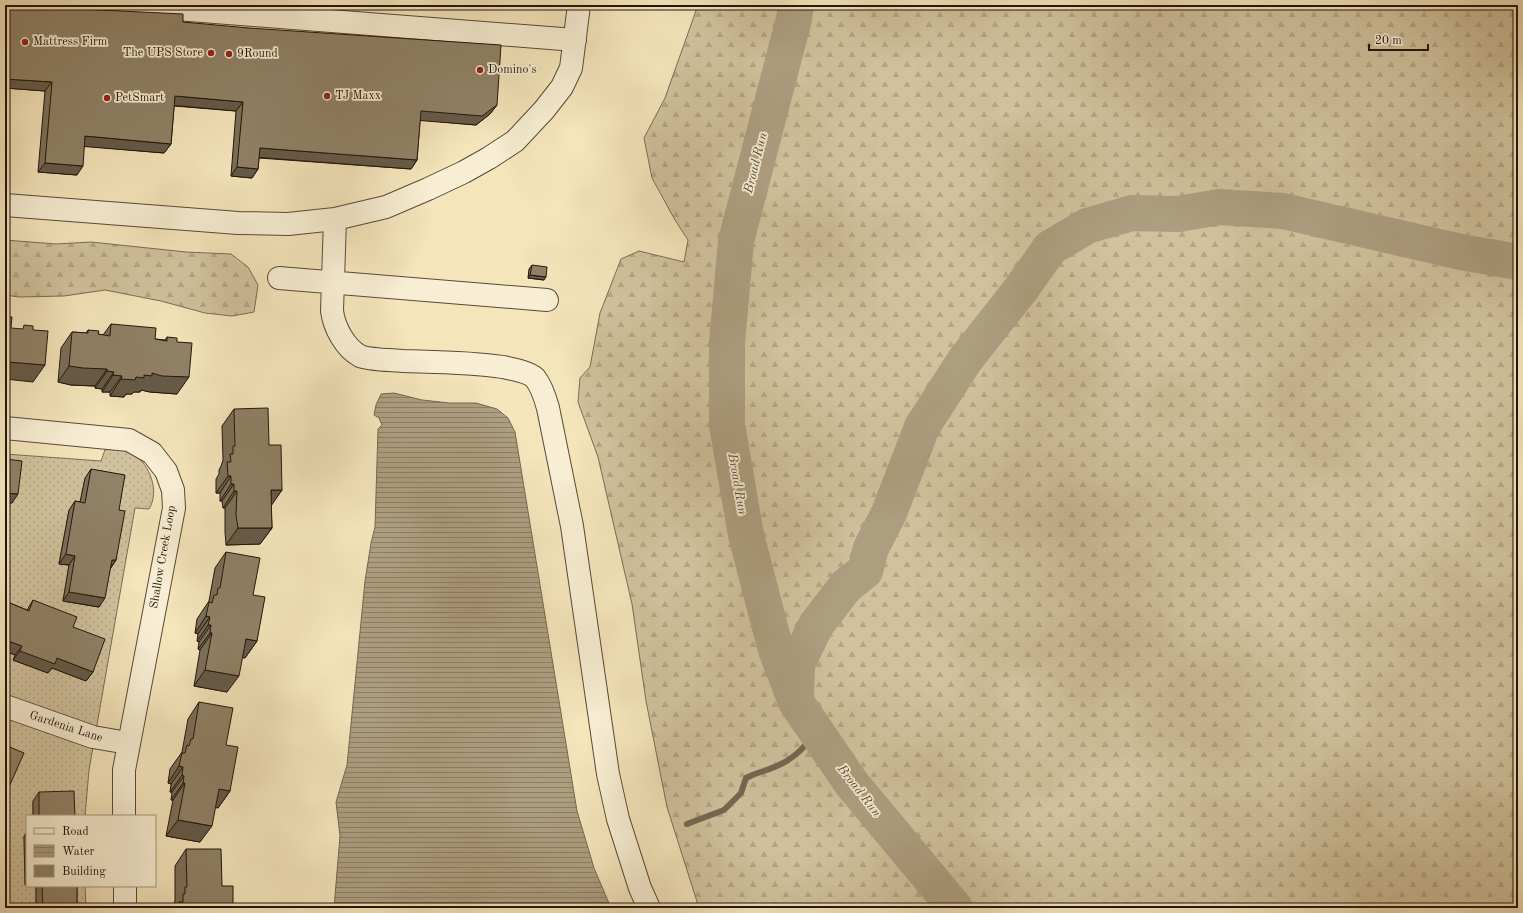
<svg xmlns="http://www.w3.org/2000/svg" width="1523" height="913" font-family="'Old Standard TT',serif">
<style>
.grass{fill:url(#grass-dots);stroke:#7a6c54;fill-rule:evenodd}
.forest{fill:url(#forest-firs);stroke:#7a6c54}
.water{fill:url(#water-rules);stroke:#756752}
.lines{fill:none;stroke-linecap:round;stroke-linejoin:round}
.stream{stroke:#756752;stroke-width:6}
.river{stroke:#ad9e80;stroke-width:36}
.minor-casing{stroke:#574938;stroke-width:24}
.minor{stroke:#f8eed3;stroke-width:22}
.wall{fill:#7c6f59;stroke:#22150c}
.shaded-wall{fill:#655a48;stroke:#22150c}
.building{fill:#908167;stroke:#22150c}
.poi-dot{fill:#8f2418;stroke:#f8eed3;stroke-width:1.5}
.labels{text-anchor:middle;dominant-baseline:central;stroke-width:3.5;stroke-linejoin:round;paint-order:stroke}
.poi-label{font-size:12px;fill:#22150c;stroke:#f8eed3;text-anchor:start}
.street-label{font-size:12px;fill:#22150c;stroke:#f8eed3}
.water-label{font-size:13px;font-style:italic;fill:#5a4c3a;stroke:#f8eed3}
</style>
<defs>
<pattern id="grass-dots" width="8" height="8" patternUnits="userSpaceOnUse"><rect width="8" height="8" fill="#d1c29d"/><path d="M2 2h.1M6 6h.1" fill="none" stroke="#b3a686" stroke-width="1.8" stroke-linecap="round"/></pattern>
<pattern id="forest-firs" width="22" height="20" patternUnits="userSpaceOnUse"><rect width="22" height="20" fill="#d1c29d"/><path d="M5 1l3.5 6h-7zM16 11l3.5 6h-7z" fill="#b3a686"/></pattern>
<pattern id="water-rules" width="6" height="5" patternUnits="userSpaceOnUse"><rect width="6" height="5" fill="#ad9e80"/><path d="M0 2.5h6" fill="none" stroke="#8c8067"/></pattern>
</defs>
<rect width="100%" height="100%" fill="#f5e5bb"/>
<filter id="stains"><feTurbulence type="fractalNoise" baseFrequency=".005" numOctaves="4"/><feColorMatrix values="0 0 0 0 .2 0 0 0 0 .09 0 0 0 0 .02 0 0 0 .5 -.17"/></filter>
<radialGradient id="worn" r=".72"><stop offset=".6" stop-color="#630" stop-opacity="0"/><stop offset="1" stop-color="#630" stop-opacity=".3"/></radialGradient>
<path class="grass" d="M106,447C116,448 124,449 133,454C150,464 160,492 149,509L135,508L89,770L85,816H68L33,801V816H27V836L24,837L25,884L27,886H36V908H5V651L15,655L14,660L48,673L27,609L23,620L5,613V503H12L5,469V454L101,461ZM69,511L78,512L99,607L63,601L69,565L59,563Z
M70,886H85L86,908H71Z"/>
<path class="forest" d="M698,5H1518V908H699L667,807L646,701L632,604L598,457L578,402L580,378L590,367L600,313L621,259L639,251L684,262L688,240L675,220L652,178L644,138L665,98Z
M5,240L56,244L91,242L186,252L231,254L248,267L258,285L254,312L232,316L205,313L161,301L105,290L64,296L19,297L5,295Z"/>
<path class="water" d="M394,393L422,400L450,403H476L497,409L508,418L515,432L577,811L594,868L611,908H334L340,836L336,802L347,765L365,581L371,543L375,527L378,429L382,425L379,418L374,415L376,405L381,394Z"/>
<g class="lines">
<path class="stream" d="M687,824L724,810L741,793L746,778C757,772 770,770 781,764C796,757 806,745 816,733"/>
<path class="river" d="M796,5L794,19L736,241L727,343V425L746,535L776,650L796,702L852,784L955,908
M796,702L797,664L816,625L846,586L865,571L871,548L889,513L922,427L965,360L1021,289L1050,248L1087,226L1132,213L1179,214L1219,207L1283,211L1461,252L1518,262"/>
<g class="minor-casing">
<path id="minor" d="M125,5L575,40
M5,205L238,223L288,224L335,219L386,207L428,189L464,172L489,158L515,141L544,110L562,87L571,68L579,5
M335,219L332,311C334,327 345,348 360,356C369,360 392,360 403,361C436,362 470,362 503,367C512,369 529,372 535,378C542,387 545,397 548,408L572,526L608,774L618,819L640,888L649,908
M279,278L547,300
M5,428L129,440L152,453L166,471L173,490L174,508L124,770V816
M5,706L93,737L128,743
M125,886V908"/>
</g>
<use href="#minor" class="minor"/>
</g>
<path class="wall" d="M183,22L497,105L490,114L476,125L420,120L417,160L411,169L259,158L258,169L252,178L231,176L236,111L174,106L171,144L164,153L84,146L77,175L38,172L45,91L5,88Z
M532,265L544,280L528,278L529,269Z
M111,324L155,339L165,340L167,337L177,342V394L150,392L141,390L140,392H134L132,394H126L124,397L110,396V392H102V389L95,388V386L71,385L58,382L61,348L72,332L86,333L88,330L98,334L103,335Z
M234,409L269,445L282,490L271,505L272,528L260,544L226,545L225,532V508H223L222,501H220V493H216V479L219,474V470L221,466L223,460L222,426Z
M91,469L119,510L116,560L110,569L99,607L63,601L69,565L59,564L69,510L75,501L80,502L85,478Z
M226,552L253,595L257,641L245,658L242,657L227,692L194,686L200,650L198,649L199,642L197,641L198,634L195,633L197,619L209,601L215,568Z
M33,600L73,627L93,672L86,681L52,668L48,673L13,660L15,655L5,651V601L27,610Z
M199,702L226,745L230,791L218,808L215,807L200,842L166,836L173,800H171L172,792H170L171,784L168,783L170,769L182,752L188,719Z
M39,792L75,816H33V801Z
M27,832V885H25L24,836Z
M186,849L222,886L233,908H173L174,907V903L175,901V866Z
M36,886H77V908H36Z"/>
<path class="shaded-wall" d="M5,79L52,82L45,91L5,88Z
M175,96L243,102L236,111L169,105Z
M497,105L490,114L476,125L414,120L421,111Z
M85,136L171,144L164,153L78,146Z
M260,148L417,160L411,169L254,157Z
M45,163L83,166L77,175L38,172Z
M237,167L258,169L252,178L231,176Z
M530,275L546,277L544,280L528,278Z
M8,362L45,365L33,382L5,379V364Z
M69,366L107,369L95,386L71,385L58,382Z
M107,371L114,372L102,389L95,388Z
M152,373L189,377L177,394L150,392L141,390L140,392H134L132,394H126L124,397L110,396L121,379L136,377Z
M113,375L122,376L110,392H102Z
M228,476H231L220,493H216Z
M231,484H234L222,501H220Z
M271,490H282L271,506Z
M234,491H237L225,508H223Z
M5,493L18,494L12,503H5Z
M238,528H272L260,544L226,545Z
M66,554L75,556L69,565L59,564Z
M112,560H116L110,569Z
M69,592L105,598L99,607L63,601Z
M206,616L210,617L198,634L195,633Z
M208,625H211L199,642L197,641Z
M210,633H212L200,650L198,649Z
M246,639L257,641L245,658L234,656Z
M5,640L22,646L15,655L5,651Z
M20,651L57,658L93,672L86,681L52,668L48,673L13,660Z
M205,670L239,676L227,692L194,686Z
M179,766L183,767L171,784L168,783Z
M182,775L184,776L172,792H170Z
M183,783H185L173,800H171Z
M5,785L9,787L5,793Z
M219,789L230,791L218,808L207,806Z
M178,820L212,826L200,842L166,836Z"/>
<path class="building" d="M5,5H15L58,8L183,14V22L249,28L501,45L497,105L482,116L421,111L417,160L260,148L258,169L237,167L243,102L175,96L171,144L85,136L83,166L45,163L52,82L5,79Z
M532,265L547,267L546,277L530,275Z
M5,316L12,317L11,328L23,329L24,325L33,326V330L48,331L45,365L8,362V364H5Z
M111,324L156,328L155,339L167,341V337L177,338V342L192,343L189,377L162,376L152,373V376L144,375V378L136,377L135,380L121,379L122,376L113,375L114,372L107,371V369L83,368L69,366L72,332L88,333V330L99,331L98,334L110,336Z
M268,408L269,445H281L282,490H271L272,528H238L236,515L237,491H234V484H231V476H228L227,462H231L230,454H233V446H235L234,409Z
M5,459L22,461L18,494L5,493Z
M91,469L125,475L119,510L125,511L116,560H112L105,598L69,592L75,556L66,554L75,501L85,503Z
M226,552L260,558L253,595L265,597L257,641L246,639L239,676L205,670L212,633H210L211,625H208L210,617L206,616L209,602L212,603L214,595H217L218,588H220Z
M33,600L77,617L73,627L105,639L93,672L57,658L55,664L20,651L22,646L5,640V601L29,611Z
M199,702L233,708L226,745L238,747L230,791L219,789L212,826L178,820L185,783H183L184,776L182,775L183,767L179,766L182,753H185L187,745L189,746L191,739H193Z
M5,745L24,753L9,787L5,785Z
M74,791L75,816H39V792Z
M186,849H221L222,886H233V908H180L179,902H183V894H185V887H187Z
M42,886H77V908H43Z"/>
<g class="poi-dot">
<circle cx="25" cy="42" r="4"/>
<circle cx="211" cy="53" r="4"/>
<circle cx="229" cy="54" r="4"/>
<circle cx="480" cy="70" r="4"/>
<circle cx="327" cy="96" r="4"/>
<circle cx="107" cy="98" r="4"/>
</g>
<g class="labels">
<g class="poi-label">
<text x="33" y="42">Mattress Firm</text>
<text x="203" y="53" text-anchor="end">The UPS Store</text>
<text x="237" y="54">9Round</text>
<text x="488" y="70">Domino's</text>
<text x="335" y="96">TJ Maxx</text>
<text x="115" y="98">PetSmart</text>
</g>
<g class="street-label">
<text transform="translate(163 557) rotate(-80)">Shallow Creek Loop</text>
<text transform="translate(66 727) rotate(18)">Gardenia Lane</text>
</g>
<g class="water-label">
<text transform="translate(756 163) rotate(-76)">Broad Run</text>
<text transform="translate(737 484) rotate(80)">Broad Run</text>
<text transform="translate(859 791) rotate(52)">Broad Run</text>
</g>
</g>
<rect width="1523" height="913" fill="none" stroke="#f5e5bb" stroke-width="20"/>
<rect x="6" y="6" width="1511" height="901" fill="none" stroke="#22150c" stroke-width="2"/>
<rect x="10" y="10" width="1503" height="893" fill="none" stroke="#22150c"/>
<rect x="26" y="815" width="130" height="72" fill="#f8eed3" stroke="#a29783"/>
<rect x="34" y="828" width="20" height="6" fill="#f8eed3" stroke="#a29783"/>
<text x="62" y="835" font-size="12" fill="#22150c">Road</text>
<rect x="34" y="845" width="20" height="12" fill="url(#water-rules)" stroke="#a29783"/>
<text x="62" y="855" font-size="12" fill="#22150c">Water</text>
<rect x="34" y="865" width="20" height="12" fill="#908167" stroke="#a29783"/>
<text x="62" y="875" font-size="12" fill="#22150c">Building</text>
<path d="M1369 44v6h59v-6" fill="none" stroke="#22150c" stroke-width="2"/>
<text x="1375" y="44" font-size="12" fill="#22150c" stroke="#f8eed3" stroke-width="3" paint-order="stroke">20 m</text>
<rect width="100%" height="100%" filter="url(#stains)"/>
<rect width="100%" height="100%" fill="url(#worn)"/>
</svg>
